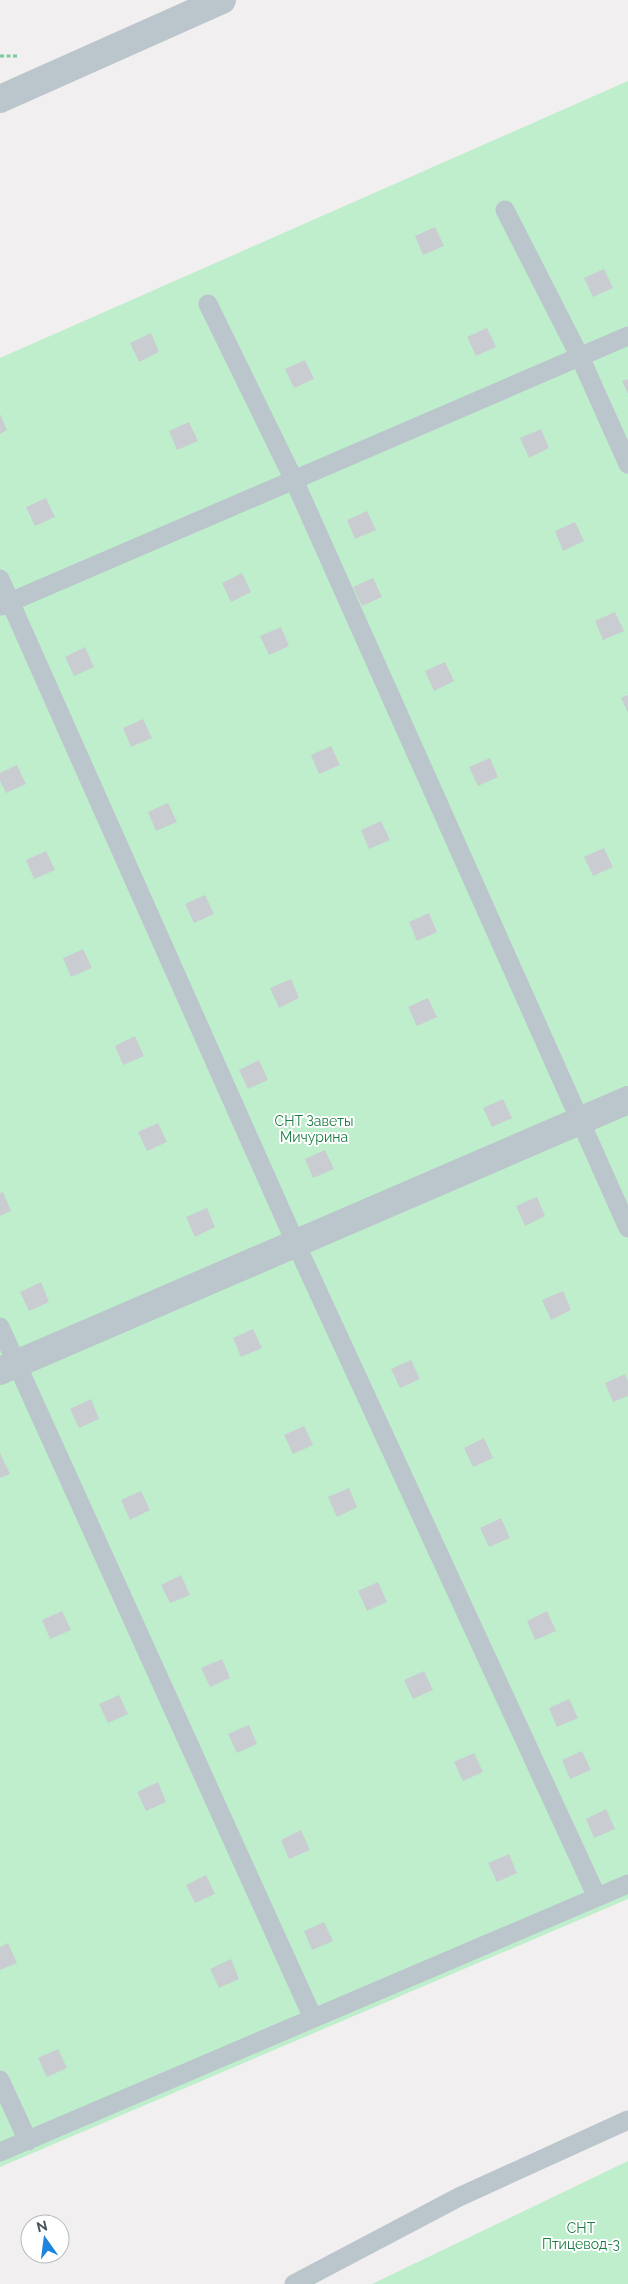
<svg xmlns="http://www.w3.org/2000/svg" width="628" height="2284" font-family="Raleway,sans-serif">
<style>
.green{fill:#beeecc}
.building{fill:#c9cdd2}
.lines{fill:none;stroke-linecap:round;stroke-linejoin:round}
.path{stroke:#77cb99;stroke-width:3;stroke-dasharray:4 2.5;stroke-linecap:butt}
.service{stroke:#bbc5cc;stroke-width:19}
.minor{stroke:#bbc5cc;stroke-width:28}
.labels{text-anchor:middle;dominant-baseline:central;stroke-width:4;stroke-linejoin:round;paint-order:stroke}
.park-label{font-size:14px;fill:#197c41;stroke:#fff}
</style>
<rect width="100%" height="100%" fill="#f1efef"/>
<path class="green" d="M628,81V1899L0,2167V358Z
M628,2161V2284H372Z"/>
<path class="building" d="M435,227L444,246L423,255L415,236Z
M604,269L613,288L593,297L584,278Z
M487,328L496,347L476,356L467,337Z
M151,333L159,352L139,362L130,343Z
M305,360L314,379L294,388L285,369Z
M628,379V394L622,381Z
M0,414L7,430L0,434Z
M189,422L198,441L177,450L169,431Z
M541,429L549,448L529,458L520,438Z
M46,498L55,517L35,526L26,507Z
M367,511L376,530L355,539L347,520Z
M575,522L584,541L563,551L555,531Z
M242,573L251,592L231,602L222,583Z
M373,578L382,597L362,606L353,587Z
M615,612L624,631L603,640L595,621Z
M281,627L289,646L269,655L260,636Z
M85,647L94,667L74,676L65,657Z
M445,662L454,681L434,691L425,671Z
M628,695V713L621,698Z
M143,719L152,738L131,747L123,728Z
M331,746L340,765L319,774L311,755Z
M490,758L498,777L478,786L469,767Z
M17,765L26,784L6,793L0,781V773Z
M168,803L177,822L156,831L148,812Z
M381,821L390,840L369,849L361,830Z
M604,848L613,867L593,876L584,857Z
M46,851L55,870L34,879L26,860Z
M205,895L214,914L194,923L185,904Z
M429,913L437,932L417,941L409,922Z
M83,949L92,968L71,977L63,958Z
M291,979L299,998L279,1008L270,988Z
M428,998L437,1017L417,1026L408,1007Z
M135,1036L144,1056L123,1065L115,1046Z
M259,1060L268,1080L248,1089L239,1070Z
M503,1099L512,1118L492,1127L483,1108Z
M158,1123L167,1142L147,1151L138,1132Z
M325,1150L334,1169L313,1178L305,1159Z
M3,1192L11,1211L0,1216V1193Z
M537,1197L545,1216L525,1226L516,1206Z
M207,1208L215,1227L195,1237L186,1217Z
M41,1282L49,1302L29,1311L20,1292Z
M563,1291L571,1310L551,1320L542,1300Z
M253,1329L262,1348L241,1357L233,1338Z
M411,1360L420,1379L400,1388L391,1369Z
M625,1374L628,1381V1396L613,1402L605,1383Z
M91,1399L99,1419L79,1428L70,1409Z
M304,1426L313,1445L293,1454L284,1435Z
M484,1438L493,1458L473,1467L464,1448Z
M0,1453L10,1474L0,1478Z
M349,1488L357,1507L337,1517L328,1497Z
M141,1491L150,1510L130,1520L121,1500Z
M501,1518L510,1538L489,1547L480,1528Z
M181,1575L190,1595L170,1603L161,1585Z
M378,1582L387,1602L367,1611L358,1591Z
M62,1611L71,1630L50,1639L42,1620Z
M547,1611L556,1631L535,1640L527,1621Z
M222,1659L230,1678L210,1687L201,1668Z
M424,1671L433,1690L413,1699L404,1680Z
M119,1695L128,1714L108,1723L99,1704Z
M569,1699L578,1718L557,1727L549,1708Z
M249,1725L257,1744L237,1753L228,1734Z
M582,1751L591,1770L570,1779L562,1760Z
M474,1753L483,1772L463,1781L454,1762Z
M158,1782L166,1802L146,1811L137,1792Z
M606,1809L615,1829L594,1838L586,1819Z
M301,1830L310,1850L289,1859L281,1840Z
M509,1854L517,1873L497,1882L488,1863Z
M206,1875L215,1894L195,1903L186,1885Z
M324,1922L333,1941L312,1950L304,1931Z
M8,1943L17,1963L0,1970V1947Z
M231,1959L239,1979L219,1988L210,1969Z
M58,2049L67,2068L47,2077L38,2058Z"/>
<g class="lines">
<path class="path" d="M0,56H17"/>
<path class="service" d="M505,210L580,357L628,464
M208,304L294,480L628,1228
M0,579L296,1244L597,1897
M1,606L628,336
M0,1327L313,2018
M0,2080L28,2141
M0,2152L628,1884
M294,2284L459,2197L628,2120"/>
<path class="minor" d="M0,99L222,0
M0,1371L628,1100"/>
</g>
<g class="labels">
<g class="park-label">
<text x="314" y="1121">СНТ Заветы<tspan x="314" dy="16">Мичурина</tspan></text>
<text x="581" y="2228">СНТ<tspan x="581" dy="16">Птицевод-3</tspan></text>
</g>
</g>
<g transform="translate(45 2239) rotate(346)"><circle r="24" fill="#ffffff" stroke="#b5bbbe"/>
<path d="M0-4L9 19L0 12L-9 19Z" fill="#1d85dd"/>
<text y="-8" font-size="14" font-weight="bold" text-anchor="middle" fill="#47545c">N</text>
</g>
</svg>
